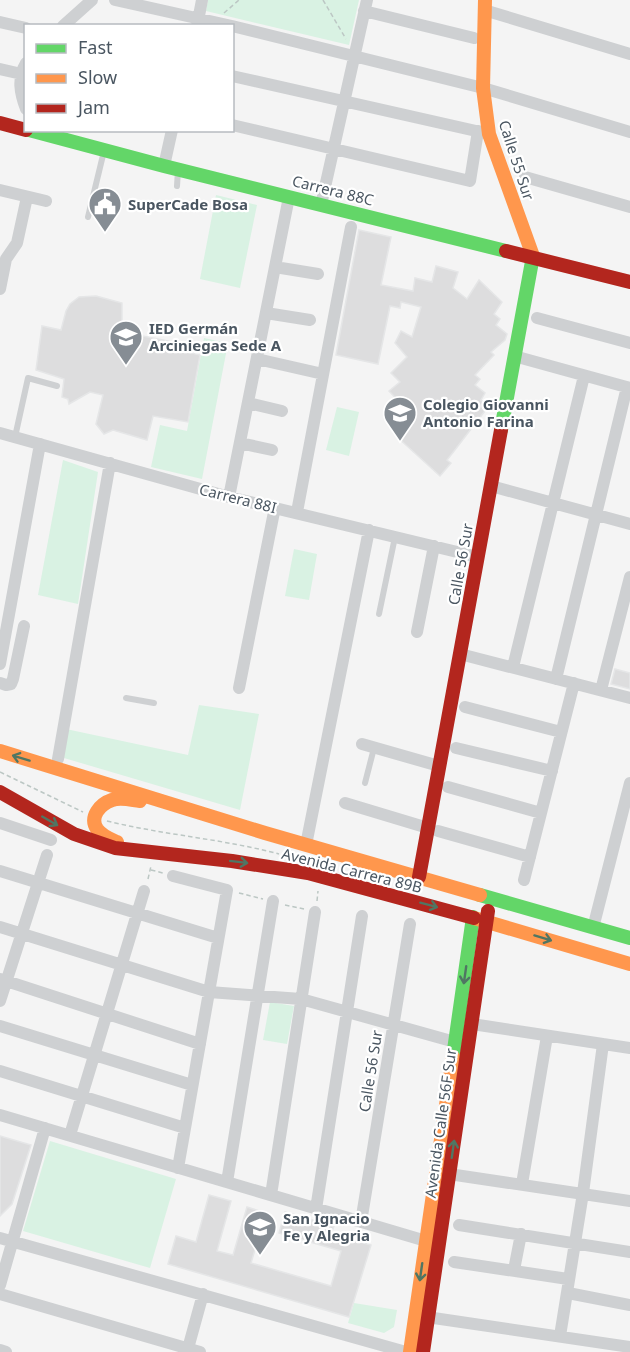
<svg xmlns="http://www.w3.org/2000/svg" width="630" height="1352" font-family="'Noto Sans',sans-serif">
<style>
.green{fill:#d9f2e3}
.building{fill:#ddddde;stroke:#e5e6e7;stroke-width:1.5}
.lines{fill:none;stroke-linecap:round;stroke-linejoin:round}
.path{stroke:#bcc7c4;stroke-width:1.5;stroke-dasharray:4.5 3;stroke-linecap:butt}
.lane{stroke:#ced0d2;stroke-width:6}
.street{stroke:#ced0d2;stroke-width:12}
.fast{stroke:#63d668;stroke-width:14}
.slow{stroke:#ff974d;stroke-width:14}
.jam{stroke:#b3261e;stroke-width:14}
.oneway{stroke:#507663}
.labels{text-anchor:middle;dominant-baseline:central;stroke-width:4.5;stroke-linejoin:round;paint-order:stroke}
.street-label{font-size:15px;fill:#4a5661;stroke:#fff}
.poi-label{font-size:15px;font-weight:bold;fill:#4a5661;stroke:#fff;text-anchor:start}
</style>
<rect width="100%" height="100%" fill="#f4f4f4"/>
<path class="green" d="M208,0H359L349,45L206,11Z
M216,195L257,205L240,288L200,279Z
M204,338L228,343L202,479L151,467L160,425L187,431Z
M337,407L359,412L349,456L326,450Z
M63,460L98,472L78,604L38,595Z
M294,549L317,554L309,600L285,596Z
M199,705L259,714L240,810L64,758L66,729L188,755Z
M270,1002L294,1006L287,1044L263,1040Z
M50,1141L176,1179L150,1268L23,1231Z
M354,1303L397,1310L394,1327L384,1333L348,1323Z"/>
<path class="building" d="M359,230L391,237L381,285L413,291L415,278L432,282L436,266L458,272L453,288L467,299L479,280L502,302L494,314L500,319L496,325L507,334L505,340L491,352L494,355L475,375L480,379L475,385L485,393L481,400L488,407L451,455L447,460L451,463L440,476L396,436L411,414L389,391L400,382L391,373L407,357L395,343L401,331L412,337L421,307L401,302L400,308L390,306L378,364L336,355Z
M96,296L122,303V332L189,345L188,352L200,355L188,422L153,416L147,440L113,430L104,434L96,424L103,395L90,392L69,404L68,399L62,397L64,379L36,370L42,326L61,330L66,311L70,304L79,297Z
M615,669L630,673V689L611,684Z
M0,1136L31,1145L12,1204L0,1216Z
M209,1195L231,1201L217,1251L233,1255L247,1207L266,1213L251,1263L331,1286L341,1251L279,1233L285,1212L334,1226L331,1234L371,1245L349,1317L168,1264L176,1236L196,1242Z"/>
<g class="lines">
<path class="path" d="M323,0L346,39
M224,13L239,0
M0,772L83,812
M107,821C164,835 223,839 279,854
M151,870L163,873
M148,879L151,866
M239,893L263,899
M317,901L318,891
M285,905L304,909"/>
<path class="lane" d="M177,186L178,170
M88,217L104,151
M15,437L28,378L57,386
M379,614L395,537
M126,698L154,703
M365,783L374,748"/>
<path class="street" d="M115,0L232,26
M484,10L630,54
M364,11L474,38
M0,22L26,28
M63,26L92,0
M197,26L202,0
M232,26L483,88L630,132
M26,63C17,78 20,93 26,109
M0,69L26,75
M232,76L485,133
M232,125L470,181L478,131
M164,166L172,130
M525,177L630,207
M0,190L46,201
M321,205L367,0
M275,267L318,274
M0,289L6,259L17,243L27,197
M266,313L310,320
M537,318L630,343
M514,356L630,388
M257,359L323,374
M248,403L282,411
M0,433L229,497L478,557
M240,443L272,450
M491,486L630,524
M229,497L289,197
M297,512L351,227
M417,632L434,546
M460,654L630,698
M0,664L40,444
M513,667L584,376
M556,679L627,387
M0,683L6,685L11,684L13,679L24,626
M239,688L275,507
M601,690L630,577
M465,707L561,732
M362,744L439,766
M456,748L552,771
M58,759L110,463
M448,787L541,813
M345,803L428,828
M0,823L51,840
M438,831L530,857
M306,845L369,530
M0,871L218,938
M173,876L227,890L178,1168
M524,880L574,683
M0,927L209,992L301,999L455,1042
M593,928L630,783
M0,979L200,1044
M0,1001L47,855
M472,1024L630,1048
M0,1026L192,1085
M0,1071L185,1128
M0,1115L426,1241
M70,1135L144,891
M449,1174L630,1201
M227,1182L273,901
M522,1184L547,1036
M271,1195L315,912
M316,1209L362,916
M361,1222L410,924
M459,1225L630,1252
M0,1238L406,1352
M454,1262L568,1279
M514,1270L521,1234
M0,1285L45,1128
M568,1293L630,1305
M0,1294L200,1352
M420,1316L630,1347
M560,1336L583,1193L603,1044
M0,1350L6,1352
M187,1352L203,1294"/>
<path class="fast" d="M29,130L164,166L506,251
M501,430L533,256
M480,895L630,938
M453,1057L473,917"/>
<path class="slow" d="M485,0L483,88L489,134L533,256
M0,751L265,833L480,895
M117,842C110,839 102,836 97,829C89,817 100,804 112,800C121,797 131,800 140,801
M474,918L630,964
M410,1352L453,1057"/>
<path class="jam" d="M0,123L26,130
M506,251L630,282
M0,792L74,834L115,848L232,861L308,873L474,918
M419,877L501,430
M423,1352L488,911"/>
</g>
<defs><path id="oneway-shaft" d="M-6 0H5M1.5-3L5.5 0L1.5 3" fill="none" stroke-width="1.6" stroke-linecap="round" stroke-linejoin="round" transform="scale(1.5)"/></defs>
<g class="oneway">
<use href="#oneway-shaft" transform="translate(21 758) rotate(-163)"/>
<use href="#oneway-shaft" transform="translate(50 821) rotate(30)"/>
<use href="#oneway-shaft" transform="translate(239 862) rotate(7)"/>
<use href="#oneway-shaft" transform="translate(429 905) rotate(15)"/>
<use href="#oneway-shaft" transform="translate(543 938) rotate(17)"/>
<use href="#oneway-shaft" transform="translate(465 975) rotate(98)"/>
<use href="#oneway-shaft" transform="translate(453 1149) rotate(-82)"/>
<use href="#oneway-shaft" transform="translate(421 1272) rotate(98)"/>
</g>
<defs>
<g id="civic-pin" transform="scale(1.725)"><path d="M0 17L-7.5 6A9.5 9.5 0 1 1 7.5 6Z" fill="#868d94" stroke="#fff"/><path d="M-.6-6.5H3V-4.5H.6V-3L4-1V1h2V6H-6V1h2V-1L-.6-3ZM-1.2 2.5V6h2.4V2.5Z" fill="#fff"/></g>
<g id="school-pin" transform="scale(1.725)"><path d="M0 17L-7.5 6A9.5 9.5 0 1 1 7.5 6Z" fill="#868d94" stroke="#fff"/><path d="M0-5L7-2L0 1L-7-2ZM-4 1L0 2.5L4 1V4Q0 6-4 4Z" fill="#fff"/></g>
</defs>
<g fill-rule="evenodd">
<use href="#civic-pin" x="105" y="204"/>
<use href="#school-pin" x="126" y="337"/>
<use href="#school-pin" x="400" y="413"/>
<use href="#school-pin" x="260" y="1227"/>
</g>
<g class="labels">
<g class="street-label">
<text transform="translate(517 160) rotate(72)">Calle 55 Sur</text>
<text transform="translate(333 190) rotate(14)">Carrera 88C</text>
<text transform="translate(238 498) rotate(14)">Carrera 88I</text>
<text transform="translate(460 564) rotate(-80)">Calle 56 Sur</text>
<text transform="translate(352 870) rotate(14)">Avenida Carrera 89B</text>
<text transform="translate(370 1071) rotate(-81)">Calle 56 Sur</text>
<text transform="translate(440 1123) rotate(-82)">Avenida Calle 56F Sur</text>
</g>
<g class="poi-label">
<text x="128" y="204">SuperCade Bosa</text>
<text x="149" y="328">IED Germán<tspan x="149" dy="17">Arciniegas Sede A</tspan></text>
<text x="423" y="404">Colegio Giovanni<tspan x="423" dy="17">Antonio Farina</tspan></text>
<text x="283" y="1218">San Ignacio<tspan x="283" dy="17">Fe y Alegria</tspan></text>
</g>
</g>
<rect x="24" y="24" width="210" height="108" fill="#ffffff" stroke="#b7bbc0" stroke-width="1.5"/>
<rect x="36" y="44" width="30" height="9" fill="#63d668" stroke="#b7bbc0" stroke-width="1.5"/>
<text x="78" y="54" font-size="18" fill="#4a5661">Fast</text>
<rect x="36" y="74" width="30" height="9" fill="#ff974d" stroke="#b7bbc0" stroke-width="1.5"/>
<text x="78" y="84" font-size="18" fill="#4a5661">Slow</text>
<rect x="36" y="104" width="30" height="9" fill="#b3261e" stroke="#b7bbc0" stroke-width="1.5"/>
<text x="78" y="114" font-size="18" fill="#4a5661">Jam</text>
</svg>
